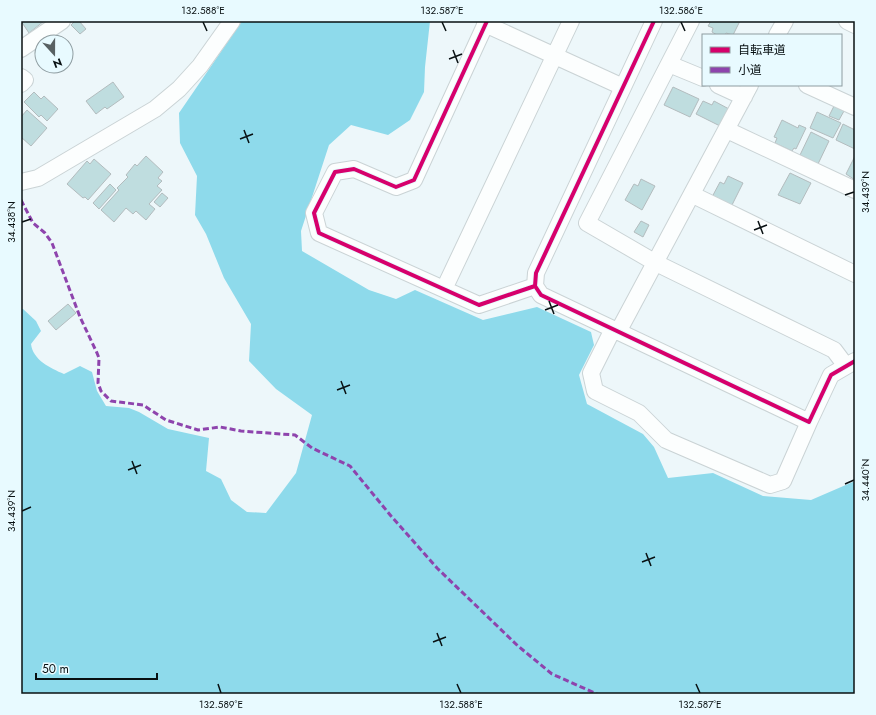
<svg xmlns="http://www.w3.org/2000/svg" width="876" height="715" font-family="Jost,'Noto Sans JP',sans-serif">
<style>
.forest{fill:#8edaeb}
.building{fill:#bfdddf;stroke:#b3bcbe}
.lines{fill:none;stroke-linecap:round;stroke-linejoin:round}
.minor-casing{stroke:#cad3d5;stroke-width:18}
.minor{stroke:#fcfefe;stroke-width:16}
.quiet{stroke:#8e44ad;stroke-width:3;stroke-dasharray:6 3;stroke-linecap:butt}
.cycleway-casing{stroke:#e8faff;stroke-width:6}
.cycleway{stroke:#d6006c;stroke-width:4}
.ticks{fill:none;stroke:#081012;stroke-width:1.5}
.neatline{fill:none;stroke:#081012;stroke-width:1.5}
.ticks-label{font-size:10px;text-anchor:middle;fill:#081012}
</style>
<rect width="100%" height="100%" fill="#edf7fa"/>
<path class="forest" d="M242,21H430L425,67L424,92L410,120L388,135L351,125L329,145L301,231L302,251L369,290L396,299L415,290L483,320L537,307L591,332L594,345L579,375L587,404L643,434L654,447L668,478L713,473L763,496L811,500L855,481V694H21V309H23L36,321L41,331L31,344C33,360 50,368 64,374L80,366L92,372L97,391L106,406L129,408L139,412L168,429L209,438L206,471L221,479L231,500L247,512L266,513L296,473L312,415L276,389L249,361L251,324L224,278L206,234L195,215L197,176L180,143L179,113Z"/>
<path class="building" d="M21,21H44L29,33Z
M75,21H79L86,29L80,34L71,25Z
M711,21H740L733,35L726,33L725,35H717L712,32L713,28L708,26Z
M113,82L124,97L107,109L105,107L96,114L86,101Z
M673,87L699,99L690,117L664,105Z
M34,92L41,99L44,96L58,109L47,121L41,115L39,117L24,102Z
M703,101L712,105L714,101L729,109L720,126L696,114Z
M834,106L844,111L839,120L829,116Z
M27,110L47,128L31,146L21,137V117Z
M817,112L841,123L833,138L810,128Z
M782,120L798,128L799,125L806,128L796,149L794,148L792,151L775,143L777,138L774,137Z
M843,124L855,130V149L836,140Z
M811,132L829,141L818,164L800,155Z
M146,156L163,172L158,178L162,181L157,186L162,190L149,204L155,209L146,220L136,211L133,214L126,208L114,222L101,210L119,190L117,188L128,177L126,175L135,164L137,166Z
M855,156V180L846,174Z
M94,159L111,174L88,200L85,197L83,198L67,184L87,161L90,164Z
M790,173L811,183L800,204L778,195Z
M728,176L743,183L731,207L712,197L720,182L724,184Z
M641,179L655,186L642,210L625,200L634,184L638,186Z
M110,184L116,190L99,209L93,203Z
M162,193L168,198L160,207L154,202Z
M641,221L649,225L643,237L634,232Z
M68,304L76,313L56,330L48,321Z"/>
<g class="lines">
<g class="minor-casing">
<path id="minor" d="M487,21L414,180L396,187L354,169L335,172L314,213L319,233L479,305L535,286
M654,21L536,273L535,286L541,295L809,422L831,375L855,361
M691,21L587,223L656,263L834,350L846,366
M847,21L855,25
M485,24L623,87
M777,35L785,21
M21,49L62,21
M669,64L703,78
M21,77L25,80L21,84
M718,85L744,97
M807,85L855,107
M727,130L855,190
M21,182L38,178L155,109L179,89L200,66L232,21
M693,195L855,274
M444,289L571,21
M613,329L591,373L595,391L639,413L666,440L770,485L783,481L809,422
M618,332L750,85"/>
</g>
<use href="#minor" class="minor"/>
<path class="quiet" d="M21,200L33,223L45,233L52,243L80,317L97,353L99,358L98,383L101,391L111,401L143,405L166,420L198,430L220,427L241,431L295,435L312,448L350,466L391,516L437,568L518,646L552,674L597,694"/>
<g class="cycleway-casing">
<path id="cycleway" d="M487,21L414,180L396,187L354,169L335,172L314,213L319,233L479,305L535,286
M654,21L536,273L535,286L541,295L809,422L831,375L855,361"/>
</g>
<use href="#cycleway" class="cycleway"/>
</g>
<path class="ticks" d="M203,22L207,31M442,22L446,31M681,22L685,31M453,50L458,63M449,59L462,54M244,130L249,143M240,139L253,134M845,195L854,192M758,221L763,234M22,222L31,219M754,230L767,225M549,301L554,314M545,310L558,305M341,381L346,394M337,390L350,385M132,461L137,474M128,470L141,465M845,484L854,480M22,511L31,507M646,553L651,566M642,562L655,557M437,633L442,646M433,642L446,637M218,684L221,693M457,684L461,693M696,684L700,693"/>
<rect width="876" height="715" fill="none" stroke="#e8faff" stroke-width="44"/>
<rect x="702" y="34" width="140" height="52" fill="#e8faff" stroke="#8e9ca0"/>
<rect x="710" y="47" width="20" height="6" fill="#d6006c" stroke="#8e9ca0"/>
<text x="738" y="54" font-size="12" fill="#081012">自転車道</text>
<rect x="710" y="67" width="20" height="6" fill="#8e44ad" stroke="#8e9ca0"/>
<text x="738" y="74" font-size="12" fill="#081012">小道</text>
<g transform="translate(54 54) rotate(159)"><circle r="19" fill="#e8faff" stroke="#8e9ca0"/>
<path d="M0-3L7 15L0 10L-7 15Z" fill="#586163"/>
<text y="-6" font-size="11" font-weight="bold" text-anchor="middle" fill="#081012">N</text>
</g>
<path d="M36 673v6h121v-6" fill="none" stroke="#081012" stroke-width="2"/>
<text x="42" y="673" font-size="12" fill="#081012" stroke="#e8faff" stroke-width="3" paint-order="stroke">50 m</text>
<rect x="22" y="22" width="832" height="671" class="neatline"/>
<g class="ticks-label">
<text x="203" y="14">132.588°E</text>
<text x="442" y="14">132.587°E</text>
<text x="681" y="14">132.586°E</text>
<text transform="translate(865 192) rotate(-90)" y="4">34.439°N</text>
<text transform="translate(11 222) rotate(-90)" y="4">34.438°N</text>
<text transform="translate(865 480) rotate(-90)" y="4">34.440°N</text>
<text transform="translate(11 511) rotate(-90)" y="4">34.439°N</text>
<text x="221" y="708">132.589°E</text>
<text x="461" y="708">132.588°E</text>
<text x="700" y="708">132.587°E</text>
</g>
</svg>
